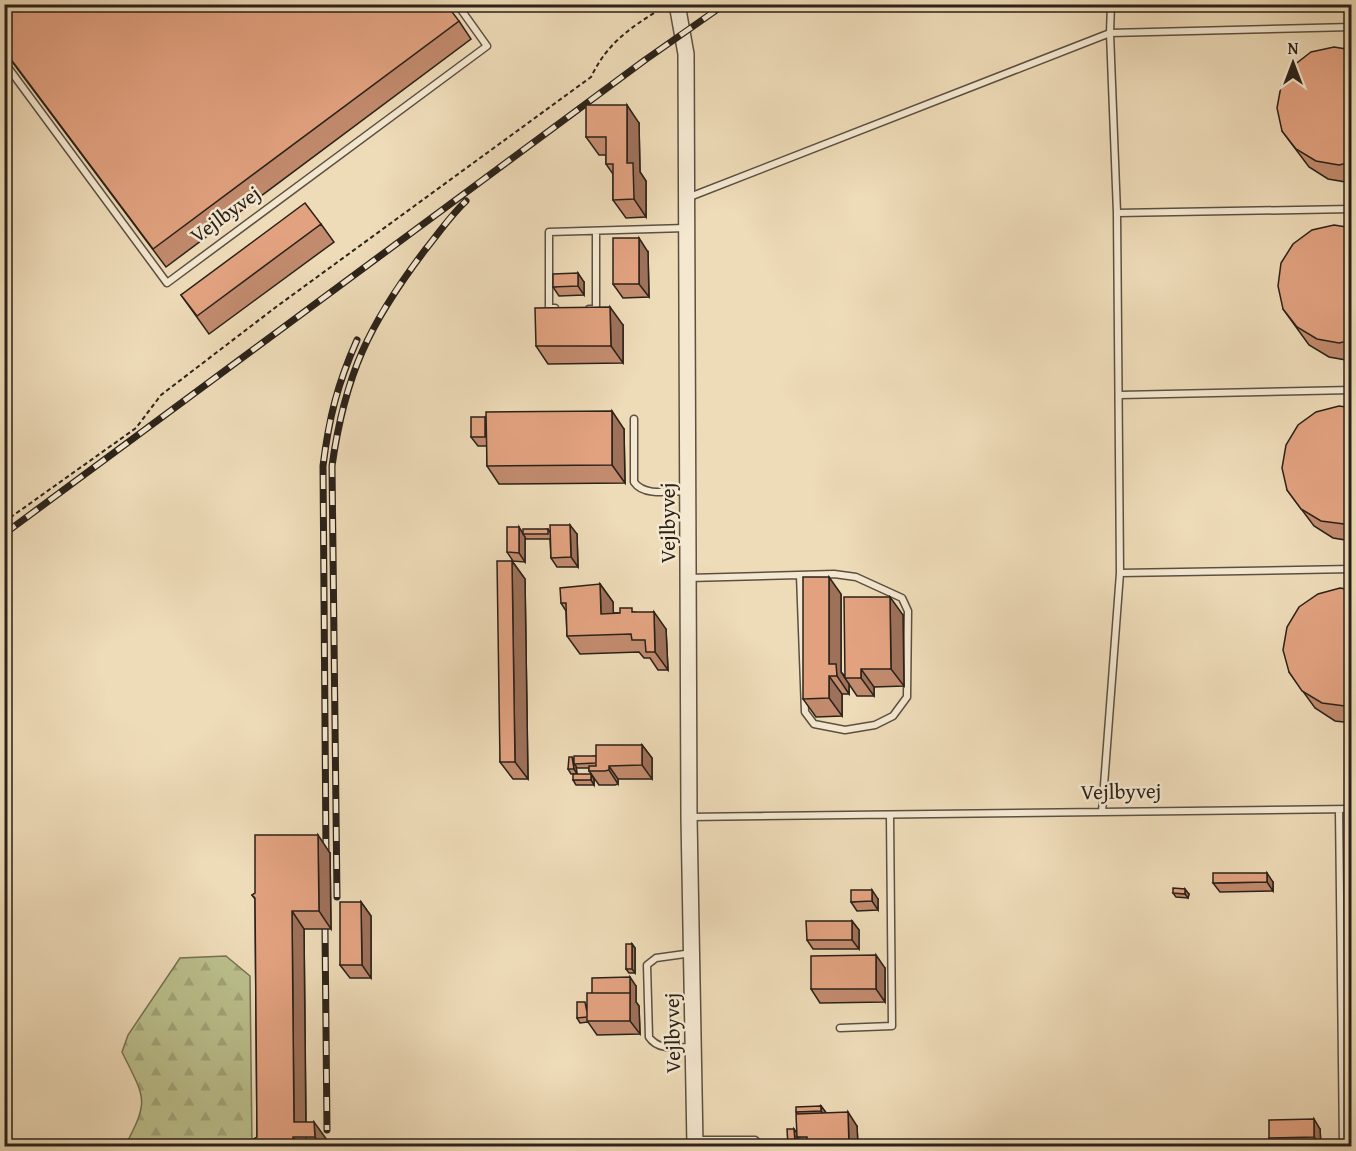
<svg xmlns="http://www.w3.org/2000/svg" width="1356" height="1151" font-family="'Gentium Book Plus',serif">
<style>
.forest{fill:url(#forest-firs);stroke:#737153;stroke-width:1.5}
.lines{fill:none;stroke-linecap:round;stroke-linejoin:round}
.service-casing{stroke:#5c5041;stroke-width:9}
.tertiary-casing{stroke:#5c5041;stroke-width:18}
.path{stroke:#2b2219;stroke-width:2;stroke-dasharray:4.5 3;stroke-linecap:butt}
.service{stroke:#f4e8d1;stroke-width:6}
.tertiary{stroke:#f4e8d1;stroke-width:15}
.rail-casing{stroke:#2b2219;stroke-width:7}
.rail{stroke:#f4e8d1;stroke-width:4.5;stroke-dasharray:14;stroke-linecap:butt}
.wall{fill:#c28b6e;stroke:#2b2219;stroke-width:1.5}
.shaded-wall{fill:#9e715a;stroke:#2b2219;stroke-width:1.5}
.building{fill:#e2a280;stroke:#2b2219;stroke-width:1.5}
.labels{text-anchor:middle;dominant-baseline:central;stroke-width:5;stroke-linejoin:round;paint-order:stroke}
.street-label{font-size:21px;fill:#2b2219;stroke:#f4e8d1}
</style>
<defs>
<pattern id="forest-firs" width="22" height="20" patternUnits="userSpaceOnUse" patternTransform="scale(1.5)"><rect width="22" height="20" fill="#bbc08d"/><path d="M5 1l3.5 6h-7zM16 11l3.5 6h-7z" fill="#a1a579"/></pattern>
</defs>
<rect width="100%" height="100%" fill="#eedbb8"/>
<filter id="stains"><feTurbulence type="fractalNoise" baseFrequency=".00333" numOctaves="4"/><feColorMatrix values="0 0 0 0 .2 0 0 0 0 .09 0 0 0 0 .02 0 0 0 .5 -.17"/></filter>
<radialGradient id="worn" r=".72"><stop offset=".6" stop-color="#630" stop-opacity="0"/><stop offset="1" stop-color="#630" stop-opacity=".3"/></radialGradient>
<path class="forest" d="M226,956L250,976L252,1146H125C150,1099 145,1099 122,1052L128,1035L180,958Z"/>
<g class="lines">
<g class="service-casing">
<path id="service" d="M4,62L167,283L487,46L457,4
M687,198L1110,33L1111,4
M1117,213L1352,209
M555,308H549V232L686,228
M589,309H596V231
M1120,395L1352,390
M634,419V482C644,497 671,491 688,491
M1120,573L1352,569
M689,578L834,574L856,577L902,598L908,611L907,697L893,716L875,725L845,730L814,724L805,712L800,575
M1339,810L1343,1146
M1102,812L1120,573L1117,213L1110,33L1352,27
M689,817L1352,809
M840,1028L892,1026L890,815
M692,1047C677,1047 658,1051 649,1037L647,965L656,958L692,953
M695,1140H755L761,1146"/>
</g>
<g class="tertiary-casing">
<path id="tertiary" d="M677,4L686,54L689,817L695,1146"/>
</g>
<path class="path" d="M4,522L136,428L161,395L276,307L591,77C608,42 630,28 662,8"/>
<use href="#service" class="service"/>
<use href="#tertiary" class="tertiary"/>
<g class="rail-casing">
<path id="rail" d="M4,534L645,60L725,4
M326,853L323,466C329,418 337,385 357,340
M337,897L332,466C345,374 369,324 425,250C438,234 451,215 466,201
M325,929L327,1130"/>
</g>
<use href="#rail" class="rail"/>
</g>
<path class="wall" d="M4,4L459,21L471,39L166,267L4,51Z
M1352,50V183L1328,179L1309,167L1282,131Z
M639,123L640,172L646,181V217L626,218L613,200V174L606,164V155H599L586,137Z
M321,224L334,242L209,334L181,295Z
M1352,228V361L1329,357L1309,345L1283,309Z
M648,252L649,297L623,298L613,284Z
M584,282V295L559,296L553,287Z
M623,325V363L548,364L536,346Z
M1352,408V541L1333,538L1314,526L1287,490Z
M485,417L486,419L624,429L625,483L499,484L487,466V446H478L471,437Z
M548,529L550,532L577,534L578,567H557L551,558L550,539H526L525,537V562L513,561L507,552L523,533Z
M512,561L525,579L528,779H513L500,762Z
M600,584L613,602V613L635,612L666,629L668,670H658L650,658H644L639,652L580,654L567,636L566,611L561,603Z
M1352,590V723L1335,721L1315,708L1289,672Z
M841,594V672L845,676L903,615L904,686L874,687V696H857L849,684V694H842V716L816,717L803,699Z
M642,745L652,758V779H618V784L615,785H599L589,771V768H577L576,766L577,774H571L568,769L574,760L596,756Z
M594,779V785H576L573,780Z
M330,853L331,929H304L306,1122L327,1140V1146H257V1143L254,1139L257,1137L255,899L252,895Z
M1273,882V891L1220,892L1213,883Z
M1173,893L1189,894L1188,898L1176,897Z
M878,899V910L857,911L851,902Z
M361,902L371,916V978H350L340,965Z
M852,921L859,930V949H813L807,940Z
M632,944L635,948V973H629L626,969Z
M885,968V1002L820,1003L811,989Z
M636,986V1002L639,1006L640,1034L597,1035L588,1022L580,1023L577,1018L587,1006L592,993Z
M821,1106L826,1113L857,1126L858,1146H788L797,1133V1114L796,1112Z
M1320,1129L1321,1146H1275L1269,1138Z"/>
<path class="shaded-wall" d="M627,105L639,123L640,172L646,181V217L634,199L627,163Z
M639,238L648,252L649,297L639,284Z
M578,273L584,282V295L578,286Z
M610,307L623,325V363L611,346Z
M612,411L624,429L625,483L612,465Z
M570,525L577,534L578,567L571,557Z
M519,527L525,537V562L519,553Z
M512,561L525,579L528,779L515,762Z
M829,577L841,594V672L849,684V694L829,664Z
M600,584L613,602L614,632L601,614Z
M890,597L903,615L904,686L891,669Z
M654,612L666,629L668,670L655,652Z
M861,669L874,687V696L861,678Z
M829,676L842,694V716L829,698Z
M642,745L652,758V779L642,765Z
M572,757L575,762L574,764L576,766L577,774L574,769Z
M609,766L618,779V784L609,770Z
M591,774L594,779V785L591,780Z
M318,835L330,853L331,929L319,911Z
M1267,873L1273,882V891L1267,882Z
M1185,889L1189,894L1188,898L1185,894Z
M872,890L878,899V910L872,901Z
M361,902L371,916V978L362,965Z
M292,911L304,929L306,1137L294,1122Z
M852,921L859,930V949L852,940Z
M632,944L635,948V973L632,969Z
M876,955L885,968V1002L876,989Z
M630,977L636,986V1002L639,1006L640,1034L630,1021Z
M821,1106L831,1119V1125L821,1111Z
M848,1112L857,1126L858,1146H849Z
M1314,1119L1320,1129L1321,1146L1314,1137Z
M314,1122L327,1140V1146H321L315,1137Z
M794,1129L800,1137H797L803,1146L795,1141Z
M293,1137L300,1146H293Z"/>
<path class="building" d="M4,4H446L459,21L153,249L4,50Z
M1334,47L1352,50V162L1339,165L1316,161L1296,149L1282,131L1277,108L1281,86L1293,66L1311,52Z
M586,105H627V163H633L634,199L613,200V164H606V137H586Z
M305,203L321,224L197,316L181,295Z
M1334,225L1352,228V340L1339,343L1317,339L1297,327L1283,309L1278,286L1281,263L1293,244L1312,230Z
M613,238H639V284H613Z
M578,273V286L553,287V274Z
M610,307L611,346H536L535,308Z
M1339,406L1352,408V522L1344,524L1321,521L1301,509L1287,490L1282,468L1286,445L1298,425L1316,412Z
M612,411V465L487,466L486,412Z
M471,417H485V437H471Z
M550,525H570L571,557L551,558Z
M507,527H519V553L507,552Z
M523,529H548V534H523Z
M497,561H512L515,762H500Z
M803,577H829V664H836L837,676H829V698L803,699Z
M600,584L601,614L620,613V608H632V612H654L655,652H646L645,640H632L631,634L567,636L566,603H561L560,588Z
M1340,588L1352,590V705L1345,706L1322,703L1302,691L1289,672L1283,650L1287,627L1299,607L1318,594Z
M844,597H890L891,669H861V678H845Z
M596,745H642V765L609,766V770L605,771H589V766H596Z
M574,756H596V763L574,764Z
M569,757H572L574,769H568Z
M573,774H591V780H573Z
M255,835H318L319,911H292L294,1122H314L315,1137H293V1146H257V1141L254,1139L257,1137L255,898L252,895L255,893Z
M1213,873H1267V882L1213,883Z
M1173,888L1185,889V894L1173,893Z
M851,890H872V901L851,902Z
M340,902H361L362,965H340Z
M806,921H852V940H807Z
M626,944H632V969H626Z
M876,955V989H811V956Z
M630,977V994V993H592V978Z
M587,993H630V1021H587Z
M577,1002H585L587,1012V1017L577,1018Z
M821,1106V1111L796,1112V1107Z
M848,1112L849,1146H807V1145L801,1146H788L787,1129H794L795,1141H807V1137H797L796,1114Z
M1314,1119V1137L1269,1138V1120Z"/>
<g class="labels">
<g class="street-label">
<text transform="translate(225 214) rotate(-36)">Vejlbyvej</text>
<text transform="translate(667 523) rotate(-90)">Vejlbyvej</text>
<text transform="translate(1121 791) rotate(-1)">Vejlbyvej</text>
<text transform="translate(672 1033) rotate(-91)">Vejlbyvej</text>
</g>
</g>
<rect width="1356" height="1151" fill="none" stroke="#eedbb8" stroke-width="24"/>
<rect x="6" y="6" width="1344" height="1139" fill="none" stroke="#2b2219" stroke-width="3"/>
<rect x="12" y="12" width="1332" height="1127" fill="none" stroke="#2b2219" stroke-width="1.5"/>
<g transform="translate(1293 63)" stroke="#f4e8d1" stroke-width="4.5" paint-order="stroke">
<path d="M0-4.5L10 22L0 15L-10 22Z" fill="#2b2219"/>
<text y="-9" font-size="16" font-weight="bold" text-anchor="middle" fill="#2b2219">N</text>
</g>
<rect width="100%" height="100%" filter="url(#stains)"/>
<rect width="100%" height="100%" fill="url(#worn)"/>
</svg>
